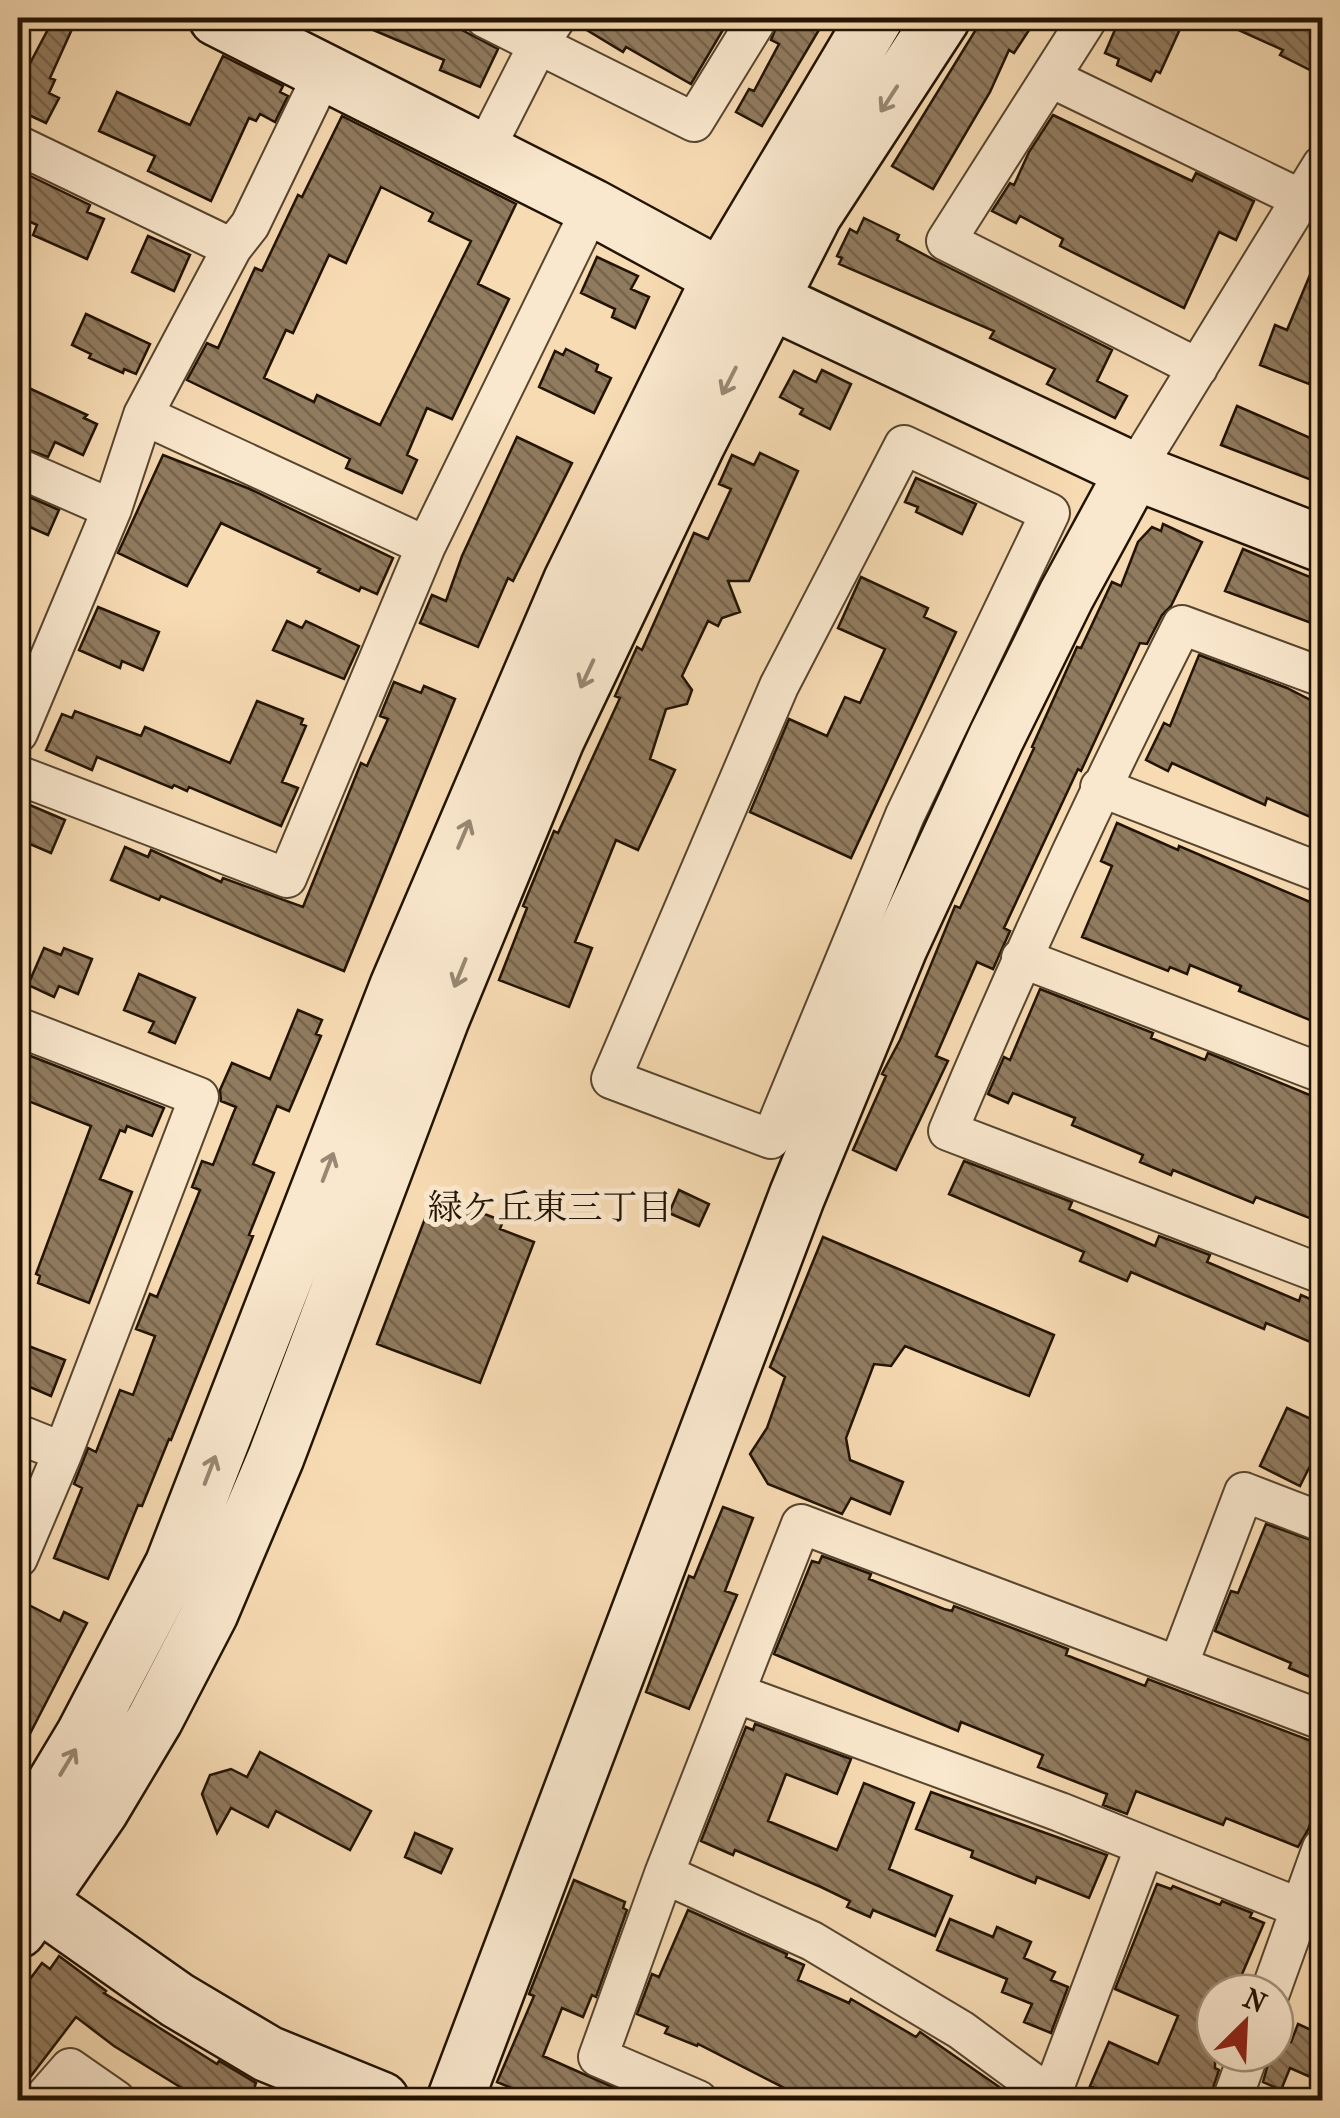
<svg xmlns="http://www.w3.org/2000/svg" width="1340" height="2118" font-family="'IM FELL French Canon','Noto Serif JP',serif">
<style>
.building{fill:url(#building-back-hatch);stroke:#221303;stroke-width:2.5;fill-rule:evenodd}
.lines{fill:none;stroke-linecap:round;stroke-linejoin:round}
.street-casing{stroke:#57452f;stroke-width:42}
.secondary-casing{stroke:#221303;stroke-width:60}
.street{stroke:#fae8ce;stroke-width:38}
.secondary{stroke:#fae8ce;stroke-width:55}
.oneway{stroke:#998873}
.labels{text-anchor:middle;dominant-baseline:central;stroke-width:10;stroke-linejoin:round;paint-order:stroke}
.neighbourhood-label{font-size:35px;fill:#221303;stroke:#fae8ce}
</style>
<defs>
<pattern id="building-back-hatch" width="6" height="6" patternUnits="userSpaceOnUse" patternTransform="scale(2.5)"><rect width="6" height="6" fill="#917b5f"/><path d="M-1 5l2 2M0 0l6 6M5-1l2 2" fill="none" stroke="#76644c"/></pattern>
</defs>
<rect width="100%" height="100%" fill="#f7dbb3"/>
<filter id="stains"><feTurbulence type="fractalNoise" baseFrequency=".002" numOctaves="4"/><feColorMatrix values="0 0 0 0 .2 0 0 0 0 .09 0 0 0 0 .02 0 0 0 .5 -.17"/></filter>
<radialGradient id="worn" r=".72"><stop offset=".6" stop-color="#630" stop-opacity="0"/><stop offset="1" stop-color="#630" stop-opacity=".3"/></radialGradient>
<path class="building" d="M54,18H77L50,78L55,80L49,93L59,98L46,123L18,110V62L28,67Z
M345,18H439L498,49L480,87L440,70L444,60Z
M578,18H730L691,84L626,47L623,52L577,24Z
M780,18H826L762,126L736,112L749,89L754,91L779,44L771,40Z
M983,18H1017L1031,27L1014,53L1009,50L990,92L933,189L892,166Z
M1120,18H1185L1160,73L1156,71L1151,81L1117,65L1119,59L1105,53Z
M1212,18H1301L1322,28V76L1280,55L1283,50Z
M223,56L283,86L280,92L288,96L275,122L260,114L256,121L249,118L211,201L148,171L155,156L99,131L117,92L190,125Z
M1053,115L1192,181L1196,173L1254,201L1236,240L1219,232L1184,308L1060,246L1063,239L1020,216L1016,223L992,211L1010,183L1014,185L1029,152Z
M342,116L516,204L478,284L509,299L452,419L427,408L407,455L417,460L402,493L346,468L350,459L187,380L207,343L218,348L255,268L262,271L298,195L302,197ZM381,187L433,213L429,221L471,241L380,425L317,395L314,402L264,378L286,330L293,333L329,255L346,263Z
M18,170L90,205L87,212L104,219L87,259L33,235L37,225L18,216Z
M864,218L899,235L897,240L936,261L1112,350L1097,381L1127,396L1115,418L1047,384L1055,369L990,338L994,331L839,264L842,258L837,256L850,229L857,233Z
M148,236L190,255L174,291L132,272Z
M597,257L638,276L631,289L649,297L635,328L612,317L615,309L581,293Z
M1317,258L1322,260V305L1310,339L1322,343V349L1309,384L1260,365L1275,325L1287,330Z
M86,314L150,344L136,374L124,369L123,373L89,358L91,354L72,345Z
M566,349L598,365L596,371L611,378L594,413L539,387L555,351L563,355Z
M822,370L851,384L830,429L800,414L803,409L780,397L794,371L816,382Z
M18,383L87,415L84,418L97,424L83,455L55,442L48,457L18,446Z
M1237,406L1322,443V484L1221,445Z
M517,437L572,463L513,581L508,578L478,647L420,623L432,595L446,601L462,556Z
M760,453L798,471L749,581H728L740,612L722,618L718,626L708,621L682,676L692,690L687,704L666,709L650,759L675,770L638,850L616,840L575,942L592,948L569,1007L499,980L527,908L523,906L554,831L558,833L620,698L615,696L637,647L642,650L694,533L708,539L731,489L719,484L732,455L754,465Z
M163,455L250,489L393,558L377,594L361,587L359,591L318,572L320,569L221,523L187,586L118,553Z
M916,478L976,504L962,534L916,512L918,507L905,502Z
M18,492L59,510L48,535L18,522Z
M1163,524L1202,542L1171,606L1162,615L1147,644L1140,643L1081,771L1078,769L1004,928L1010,931L993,969L977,962L936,1056L948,1061L896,1170L853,1150L886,1076L882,1074L900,1040L955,906L960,908L1034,748L1032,747L1077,647L1081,648L1112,582L1121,586L1138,542L1152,527L1161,531Z
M1243,549L1322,582V627L1225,591Z
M861,577L928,608L924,617L956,632L851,858L750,812L789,719L827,736L845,697L860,703L885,649L838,628Z
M98,607L159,632L143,670L122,661L120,668L79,650Z
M287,621L302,628L306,621L359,646L344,679L273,650Z
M1199,655L1287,688L1322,706V822L1267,798L1265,805L1172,763L1168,771L1146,760L1164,723L1170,726Z
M394,682L421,693L424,686L455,699L344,971L161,896L159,900L111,880L125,847L148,857L151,850L221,882L223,878L303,907L361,763L367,766L388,719L380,716Z
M257,701L303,719L301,724L306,726L282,782L298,788L281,826L189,787L187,791L174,785L172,788L97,757L92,770L46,750L62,714L72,718L75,711L141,736L145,727L230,763Z
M18,800L65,820L51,853L18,839Z
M1117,823L1178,850L1179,846L1322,907V1025L1239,991L1241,986L1190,965L1187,974L1170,967L1168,971L1082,937L1112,866L1101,861Z
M44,948L61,955L64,948L92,959L78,994L59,986L54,997L28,985Z
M139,974L195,998L175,1043L149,1032L154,1022L124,1010Z
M1040,989L1153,1033L1151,1038L1205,1060L1208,1053L1322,1100V1223L1256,1197L1253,1203L1173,1170L1171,1175L1140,1162L1143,1155L1072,1125L1075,1118L1013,1093L1008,1103L988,1094L1004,1057L1010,1060Z
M298,1010L322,1020L316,1034L321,1036L289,1111L277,1106L253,1164L274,1173L249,1235L253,1236L171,1440L169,1439L142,1506L138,1505L108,1579L54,1558L82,1488L74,1484L88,1448L96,1452L120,1390L133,1395L155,1336L136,1329L150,1294L157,1297L200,1190L192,1187L202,1161L213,1165L233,1114L236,1107L221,1101L220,1090L232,1063L270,1079Z
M28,1055L164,1108L152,1136L127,1126L125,1132L120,1130L100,1179L132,1192L89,1303L38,1283L40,1276L36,1274L91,1126L18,1097V1080Z
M964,1161L1072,1202L1069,1209L1155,1246L1159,1236L1210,1255L1207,1262L1299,1301L1301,1295L1322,1304V1347L1266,1323L1264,1329L1131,1272L1127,1281L1080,1261L1084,1252L949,1194Z
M679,1190L709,1204L699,1226L669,1213Z
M434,1195L503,1221L500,1229L534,1242L480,1383L377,1344Z
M823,1237L1054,1335L1029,1396L905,1346L891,1366L874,1364L846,1438L850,1460L903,1482L890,1514L851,1498L842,1514L768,1484L750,1454L767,1428L785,1377L770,1367Z
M18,1342L65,1360L51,1396L18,1382Z
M1287,1408L1322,1424V1474L1309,1468L1300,1486L1260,1466Z
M723,1507L753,1518L725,1591L737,1595L689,1709L646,1692L689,1576L694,1578Z
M1266,1524L1322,1544V1682L1289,1668L1291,1663L1215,1631L1231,1591L1238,1593Z
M822,1556L871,1574L869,1579L944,1609L952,1611L954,1606L1068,1649L1066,1655L1145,1686L1148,1679L1322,1745V1790L1308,1830L1298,1847L1226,1818L1223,1825L1136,1791L1127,1814L1103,1805L1107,1794L1038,1767L1043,1755L961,1722L958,1731L774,1654L812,1561L819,1563Z
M27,1604L60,1621L64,1612L87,1623L18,1757V1623Z
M755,1724L851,1759L837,1794L786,1774L768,1821L837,1850L864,1783L914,1803L889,1869L952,1896L935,1936L873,1910L870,1917L847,1907L850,1901L821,1887L735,1850L733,1855L701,1841L746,1727L753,1730Z
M260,1752L371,1811L350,1850L276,1811L268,1827L231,1808L217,1833L202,1794L210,1775L231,1769L247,1777Z
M931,1792L1107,1855L1089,1898L1037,1877L1035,1883L971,1857L973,1851L916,1829Z
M415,1833L452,1849L441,1873L405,1857Z
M574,1880L625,1902L623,1908L627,1910L596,1997L592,1995L583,2017L562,2008L543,2056L642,2100H540L497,2082L534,1996L529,1994Z
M1157,1884L1171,1889L1173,1886L1220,1905L1222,1901L1252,1913L1250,1917L1264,1923L1234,1993H1215V2068L1219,2070L1209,2100H1159L1139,2092L1136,2100H1122L1090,2086L1109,2042L1158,2064L1178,2016L1115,1989Z
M688,1910L787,1954L786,1957L804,1965L798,1980L849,2003L851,1999L916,2037L920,2032L1018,2100H790L794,2093L698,2044L697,2046L665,2033L668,2027L637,2014L652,1974L659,1977Z
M950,1919L993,1937L997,1927L1031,1942L1024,1958L1055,1972L1051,1980L1068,1987L1051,2033L1024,2022L1032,2004L1002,1992L1007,1979L937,1950Z
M59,1956L106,1991L104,1993L217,2064L219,2061L256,2083L250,2100H201L114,2046L76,2017L18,2093V1995L42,1963L50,1969Z
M1298,2024L1322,2035V2082L1290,2068L1281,2090L1263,2082L1271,2053H1275V2035L1291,2042Z"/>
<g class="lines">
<g class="street-casing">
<path id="street" d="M485,18L694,122L758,18
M1088,18L946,241L1198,368
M1051,78L1301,199
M18,145L232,248
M483,153L538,45L556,18
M143,415L426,546
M904,445L1050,513L905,815L771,1139L611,1079L779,686Z
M18,468L112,509
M1134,471L1322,165
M1322,677L1182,625C1098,791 1020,959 948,1131L1322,1274
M18,733L112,509L143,415L232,248L250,225L324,72
M18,775L287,878L426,546L592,207
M1100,787L1322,873
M1021,958L1322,1073
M18,1027L199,1097L63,1452L18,1558
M18,1434L63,1452
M1178,1666L1322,1720
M735,1693L1060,1812L1300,1908
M664,1874L812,1941L961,2030L1056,2100
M1270,1993L1322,1848
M1051,2096L1145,1846
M42,2100L70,2068L116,2100
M698,2100L598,2057L664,1874L801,1524L1178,1666L1244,1492L1322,1522
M1232,2100L1249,2053"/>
</g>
<g class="secondary-casing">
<path id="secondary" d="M217,18L592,207L721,277L1134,471L1322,544
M18,1845L84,1735L173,1565L398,986L571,582L721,277L875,18
M18,1888L177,2000L268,2054L381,2100
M18,1930L100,1811L155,1719L210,1613L276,1457L441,1019L556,740L697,444L814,214L942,18
M455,2100L797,1196L899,948L996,738L1066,596L1134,471"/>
</g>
<use href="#street" class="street"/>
<use href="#secondary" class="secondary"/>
</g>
<defs><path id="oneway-shaft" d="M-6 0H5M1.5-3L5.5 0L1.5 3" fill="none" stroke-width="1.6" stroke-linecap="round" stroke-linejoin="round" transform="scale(2.5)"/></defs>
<g class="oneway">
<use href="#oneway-shaft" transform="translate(889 99) rotate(123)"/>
<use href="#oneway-shaft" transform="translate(729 381) rotate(117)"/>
<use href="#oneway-shaft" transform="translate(587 674) rotate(115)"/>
<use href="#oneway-shaft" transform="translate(464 834) rotate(-67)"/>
<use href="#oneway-shaft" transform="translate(460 973) rotate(112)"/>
<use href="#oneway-shaft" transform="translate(328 1167) rotate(-69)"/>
<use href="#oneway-shaft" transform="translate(210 1470) rotate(-69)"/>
<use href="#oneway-shaft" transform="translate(68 1762) rotate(-59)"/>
</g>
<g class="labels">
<g class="neighbourhood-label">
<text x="550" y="1207">緑ケ丘東三丁目</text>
</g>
</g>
<rect width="1340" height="2118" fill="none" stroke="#f7dbb3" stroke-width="60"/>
<rect x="20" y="20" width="1300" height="2078" fill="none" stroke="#221303" stroke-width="5"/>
<rect x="30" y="30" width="1280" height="2058" fill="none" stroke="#221303" stroke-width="2.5"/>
<g transform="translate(1245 2023) rotate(24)"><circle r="48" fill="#fae8ce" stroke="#a4937d" stroke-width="2.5"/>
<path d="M0-8L18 38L0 25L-18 38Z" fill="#8f2418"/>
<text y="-15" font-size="28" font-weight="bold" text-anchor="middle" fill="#221303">N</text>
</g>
<rect width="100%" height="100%" filter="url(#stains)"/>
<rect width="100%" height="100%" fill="url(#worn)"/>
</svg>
